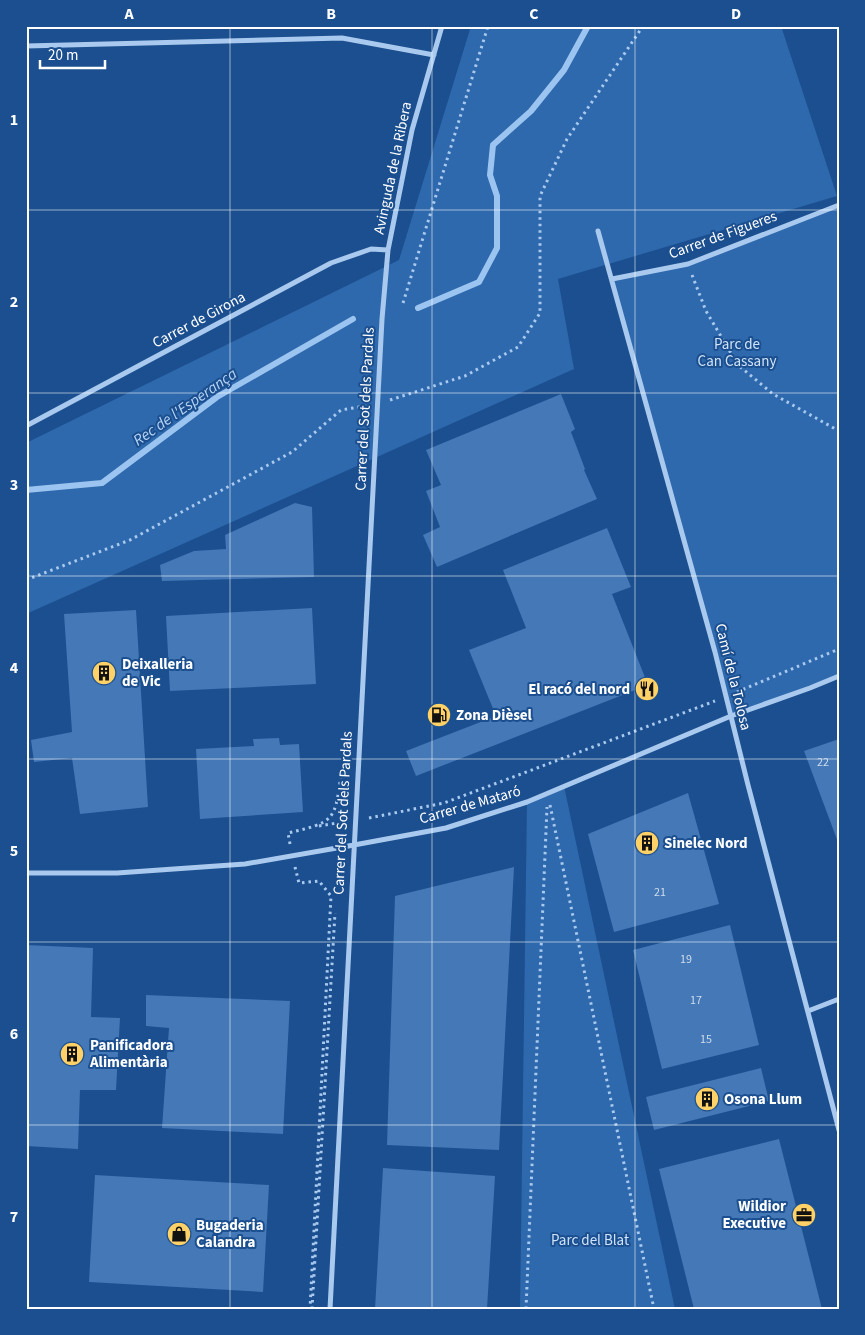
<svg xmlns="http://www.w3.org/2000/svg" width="865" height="1335" font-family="'Source Sans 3',sans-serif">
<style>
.green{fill:#2e69ad}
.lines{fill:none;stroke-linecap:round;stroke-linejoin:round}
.stream{stroke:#9cc4f0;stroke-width:6}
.building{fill:#4478b7}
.path{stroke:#a9c9ee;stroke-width:3;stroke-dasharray:2.5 4;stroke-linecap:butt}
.street{stroke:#a9c9ee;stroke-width:5}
.grid{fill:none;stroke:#fff;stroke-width:1;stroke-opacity:0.55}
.labels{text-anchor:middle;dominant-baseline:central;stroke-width:4;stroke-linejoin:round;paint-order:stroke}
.number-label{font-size:12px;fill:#d0dded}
.street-label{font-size:15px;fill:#fff;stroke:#1b4f8f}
.park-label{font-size:15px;fill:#cfe3fa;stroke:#1b4f8f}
.poi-label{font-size:15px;font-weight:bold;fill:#fff;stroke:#1b4f8f;text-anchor:start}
.water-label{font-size:16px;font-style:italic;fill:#b5d3f5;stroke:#1b4f8f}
.neatline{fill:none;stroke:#fff;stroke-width:2}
.grid-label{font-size:16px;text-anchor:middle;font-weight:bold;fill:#fff}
</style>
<rect width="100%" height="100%" fill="#1b4f8f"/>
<path class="green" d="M471,26H781L837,196L558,279L574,369L26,614V443L399,260Z
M839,205V676L731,716L612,279L688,264Z
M564,786L675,1309H520L527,802Z"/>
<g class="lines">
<path class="stream" d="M418,308L479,282L497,248V196L490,175L493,145L531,111L564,70L588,26
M26,490L102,483L217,397L353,319"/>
</g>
<path class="building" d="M561,394L575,429L571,432L585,469L584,470L597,499L437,567L423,535L440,527L426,491L441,485L426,450Z
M295,503L312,507L314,577L162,581L160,565L194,551L226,549L225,535Z
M607,528L631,587L612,594L648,685L416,776L406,751L496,716L469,650L526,628L503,570Z
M312,608L316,684L170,691L166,616Z
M136,610L148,807L80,814L72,758L34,762L31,740L72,732L64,614Z
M279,738L280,745L299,744L303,812L200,819L196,749L254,746L253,739Z
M839,739V845L804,751Z
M688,793L719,904L614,932L588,834Z
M514,867L499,1150L387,1145L395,896Z
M730,925L759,1045L662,1069L633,950Z
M26,945L93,948L91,1017L120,1018L116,1090H80L78,1149L26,1146Z
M146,995L290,1001L283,1134L162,1128L169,1028L146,1026Z
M761,1068L769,1101L654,1130L646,1097Z
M779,1139L822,1309H694L659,1169Z
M383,1168L495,1176L487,1309H375Z
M95,1175L269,1185L263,1292L89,1282Z"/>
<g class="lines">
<path class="path" d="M692,275L706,311L738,365L773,394L839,431
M403,303L488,26
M390,400L465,376L518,347L540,313V196L567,139L643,26
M26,580L130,540L292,452L341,410L365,406
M737,692L839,649
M550,805L654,1309
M369,818L444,803L715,701
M319,826L343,822
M290,844L288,833C334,822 335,822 341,774L346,775
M295,867L299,883L319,881L331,896L310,1309
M312,1309L335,913
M526,1309L547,807"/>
<path class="street" d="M26,46L342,38L434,55
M598,231L715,652L748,785L839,1130
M612,279L688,264L839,205
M26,426L331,263L371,249L388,250
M26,873H117L245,864L354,845L446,828L527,802L731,716L810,688L839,676
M808,1011L839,999
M330,1309L382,319L388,250L412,130L442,26"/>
</g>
<path class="grid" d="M230,26V1309M432,26V1309M635,26V1309M26,210H839M26,393H839M26,576H839M26,759H839M26,942H839M26,1125H839"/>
<defs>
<g id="building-disc" transform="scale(1.25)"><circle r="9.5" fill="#ffd166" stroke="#1b4f8f"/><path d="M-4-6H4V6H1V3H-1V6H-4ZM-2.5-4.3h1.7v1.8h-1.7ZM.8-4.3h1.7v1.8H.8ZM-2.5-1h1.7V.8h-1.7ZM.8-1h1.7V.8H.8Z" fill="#111"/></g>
<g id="restaurant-disc" transform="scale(1.25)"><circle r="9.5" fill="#ffd166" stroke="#1b4f8f"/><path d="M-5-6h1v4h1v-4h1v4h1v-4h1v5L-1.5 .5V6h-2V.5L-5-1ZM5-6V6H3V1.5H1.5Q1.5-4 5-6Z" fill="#111"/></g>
<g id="fuel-disc" transform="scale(1.25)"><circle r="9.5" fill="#ffd166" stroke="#1b4f8f"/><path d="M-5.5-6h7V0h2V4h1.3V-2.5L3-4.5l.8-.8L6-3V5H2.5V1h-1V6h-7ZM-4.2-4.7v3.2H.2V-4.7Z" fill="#111"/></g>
<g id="office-disc" transform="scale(1.25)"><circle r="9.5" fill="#ffd166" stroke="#1b4f8f"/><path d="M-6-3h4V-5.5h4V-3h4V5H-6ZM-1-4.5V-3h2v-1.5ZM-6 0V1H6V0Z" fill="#111"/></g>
<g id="shop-disc" transform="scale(1.25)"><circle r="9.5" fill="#ffd166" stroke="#1b4f8f"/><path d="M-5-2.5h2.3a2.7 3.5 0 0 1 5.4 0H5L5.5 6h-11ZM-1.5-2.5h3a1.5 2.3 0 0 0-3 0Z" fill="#111"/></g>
</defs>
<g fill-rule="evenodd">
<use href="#building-disc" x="104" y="673"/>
<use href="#restaurant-disc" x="647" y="689"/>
<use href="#fuel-disc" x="439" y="715"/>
<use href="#building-disc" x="647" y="843"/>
<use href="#building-disc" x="72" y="1054"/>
<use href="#building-disc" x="707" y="1099"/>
<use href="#office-disc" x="804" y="1215"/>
<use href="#shop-disc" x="179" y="1234"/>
</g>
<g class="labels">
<g class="number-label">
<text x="823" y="762">22</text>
<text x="660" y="892">21</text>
<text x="686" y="959">19</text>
<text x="696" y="1000">17</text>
<text x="706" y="1039">15</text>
</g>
<g class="street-label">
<text transform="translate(393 168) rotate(-78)">Avinguda de la Ribera</text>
<text transform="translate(723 235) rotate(-20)">Carrer de Figueres</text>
<text transform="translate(199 320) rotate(-28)">Carrer de Girona</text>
<text transform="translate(365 409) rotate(-87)">Carrer del Sot dels Pardals</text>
<text transform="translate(733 677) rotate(76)">Camí de la Tolosa</text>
<text transform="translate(470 805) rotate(-16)">Carrer de Mataró</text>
<text transform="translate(343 813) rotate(-87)">Carrer del Sot dels Pardals</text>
</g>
<g class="park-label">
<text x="737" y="344">Parc de<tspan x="737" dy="17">Can Cassany</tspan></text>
<text x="590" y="1240">Parc del Blat</text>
</g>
<g class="poi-label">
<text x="122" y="664">Deixalleria<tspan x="122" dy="17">de Vic</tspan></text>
<text x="630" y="689" text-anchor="end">El racó del nord</text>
<text x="456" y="715">Zona Dièsel</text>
<text x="664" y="843">Sinelec Nord</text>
<text x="90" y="1045">Panificadora<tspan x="90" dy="17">Alimentària</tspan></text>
<text x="724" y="1099">Osona Llum</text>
<text x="786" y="1206" text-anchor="end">Wildior<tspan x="786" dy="17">Executive</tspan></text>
<text x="196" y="1225">Bugaderia<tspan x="196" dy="17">Calandra</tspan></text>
</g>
<g class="water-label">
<text transform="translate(185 407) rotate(-35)">Rec de l'Esperança</text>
</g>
</g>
<rect width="865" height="1335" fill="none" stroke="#1b4f8f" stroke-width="55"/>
<path d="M40 60v8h65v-8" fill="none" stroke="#ffffff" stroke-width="2.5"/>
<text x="48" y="60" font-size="15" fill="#ffffff" stroke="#1b4f8f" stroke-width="4" paint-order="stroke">20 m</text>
<rect x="28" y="28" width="810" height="1280" class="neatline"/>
<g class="grid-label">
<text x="129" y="19">A</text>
<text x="331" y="19">B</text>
<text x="534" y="19">C</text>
<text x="736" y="19">D</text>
<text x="14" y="125">1</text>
<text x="14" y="307">2</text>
<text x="14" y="490">3</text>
<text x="14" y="673">4</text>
<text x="14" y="856">5</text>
<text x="14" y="1039">6</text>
<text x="14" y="1222">7</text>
</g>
</svg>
